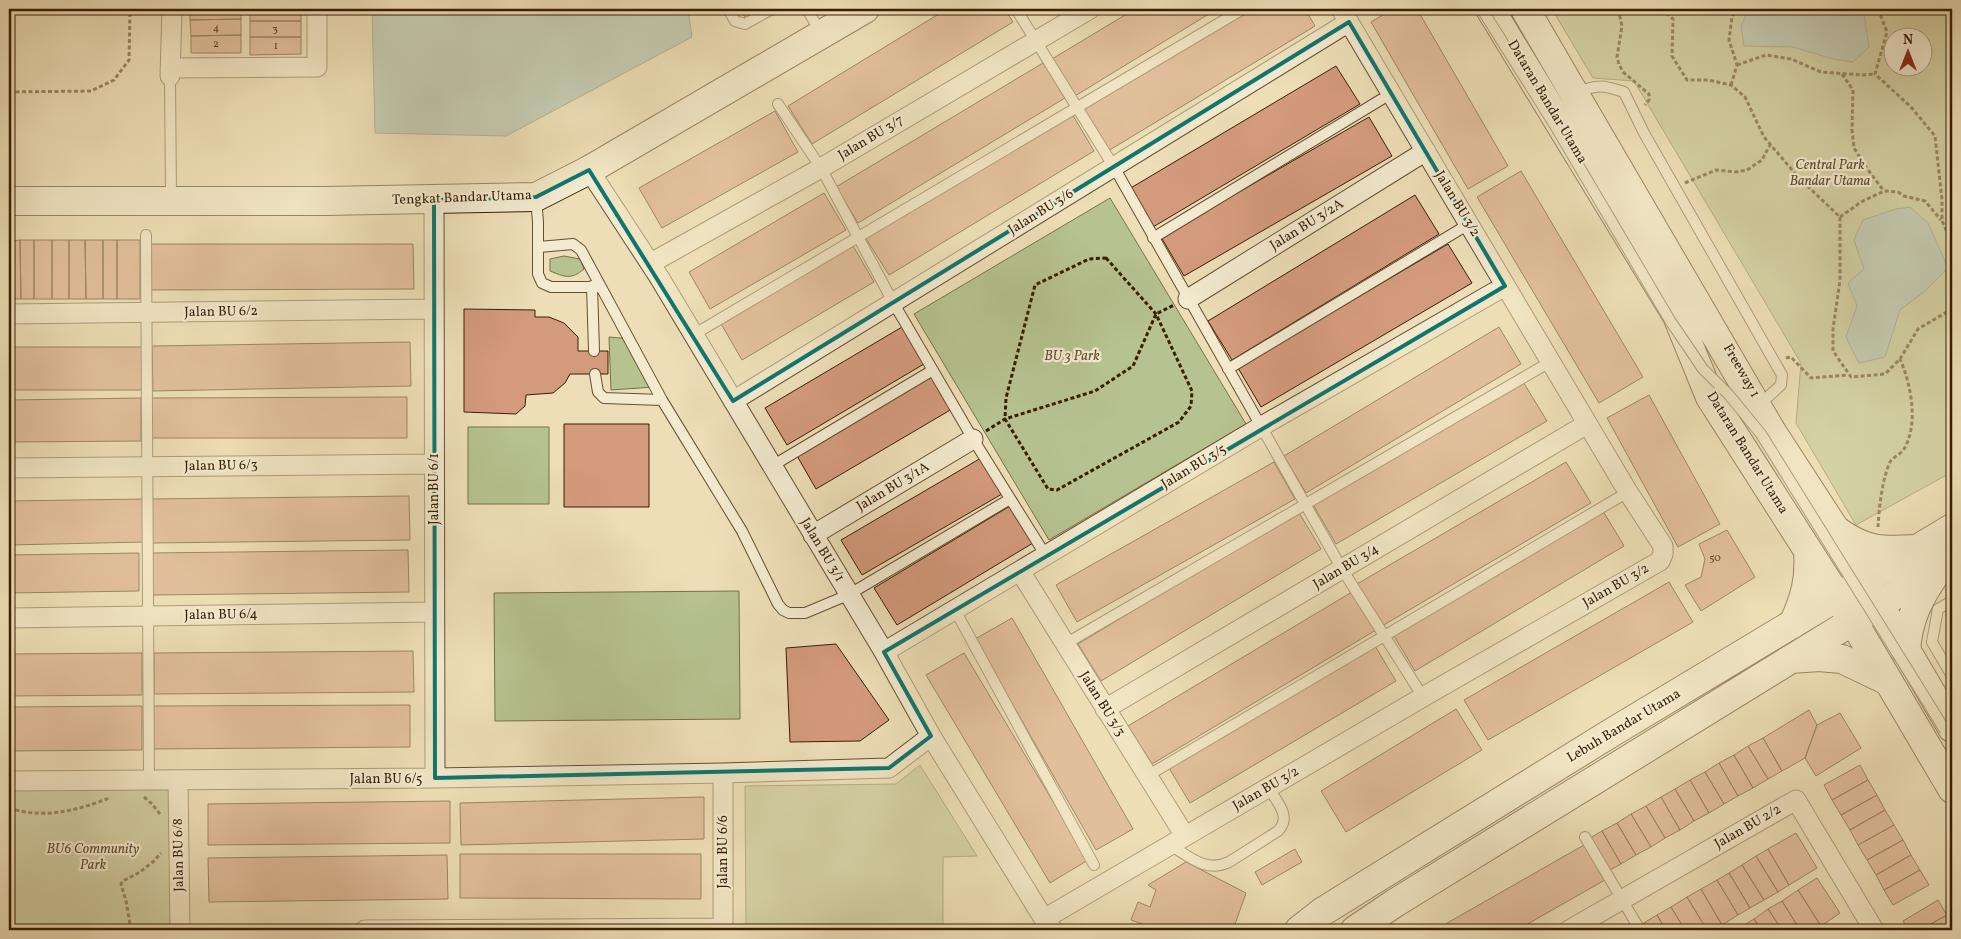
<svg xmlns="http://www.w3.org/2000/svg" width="1961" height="939" font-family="Vollkorn,serif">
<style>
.green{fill:#b6c290;stroke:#78704a;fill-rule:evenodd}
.water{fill:#9abbb3;stroke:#737c6d}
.building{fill:#d49a7d;stroke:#391e03}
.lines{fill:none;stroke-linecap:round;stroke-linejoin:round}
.lane-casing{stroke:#664e30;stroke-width:12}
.street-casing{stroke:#664e30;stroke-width:21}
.secondary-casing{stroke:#391e03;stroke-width:30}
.path{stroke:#391e03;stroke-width:3;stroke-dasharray:4 2.5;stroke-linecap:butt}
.lane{stroke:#f3ead0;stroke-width:10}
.street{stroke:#f3ead0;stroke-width:19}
.secondary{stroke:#f3ead0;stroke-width:28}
.lane-bridge-casing{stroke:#664e30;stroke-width:12;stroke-linecap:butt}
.lane-bridge{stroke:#f3ead0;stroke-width:10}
.marked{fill:none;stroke:#0f766e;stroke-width:4;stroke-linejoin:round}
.labels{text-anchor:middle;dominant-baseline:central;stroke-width:4.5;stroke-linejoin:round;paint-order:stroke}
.number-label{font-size:11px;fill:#603d22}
.street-label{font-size:14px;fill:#391e03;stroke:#f3ead0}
.park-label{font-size:14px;font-style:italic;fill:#5e4f2d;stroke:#f3ead0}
</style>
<rect width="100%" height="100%" fill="#eddeb7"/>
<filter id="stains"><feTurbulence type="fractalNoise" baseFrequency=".004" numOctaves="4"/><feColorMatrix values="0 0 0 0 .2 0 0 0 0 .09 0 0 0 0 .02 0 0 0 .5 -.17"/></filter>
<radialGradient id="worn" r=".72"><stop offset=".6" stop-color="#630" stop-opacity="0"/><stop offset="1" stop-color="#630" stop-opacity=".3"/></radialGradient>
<path class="green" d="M1552,9H1952V472L1856,525L1796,423L1801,363L1634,81L1593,78ZM1894,38H1924V68H1894Z
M1110,198L1246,424L1049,540L914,314Z
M564,256L580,259L584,269C571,280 565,277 550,271V259Z
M609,337L631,339L654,387L611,390Z
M468,427H549V504H468Z
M739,591L740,719L495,721L494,593Z
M920,765L977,856L943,857V930H746L745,786L896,784Z
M175,783L177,930H9V784Z"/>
<path class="water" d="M372,9H688L692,37L506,136L375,133Z
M1749,9H1859L1864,14L1869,47L1853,62L1833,59L1793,47L1744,46L1741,26Z
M1910,207L1928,223L1948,268L1925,291L1900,310L1885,357L1859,363L1846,337L1857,306L1848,283L1864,269L1854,240L1863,220L1896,209Z"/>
<path class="building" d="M190,9H241V19L190,20Z
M250,9H301V21H250Z
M740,9H764L746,19Z
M947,9H1005L1013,22L812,144L788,106Z
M1135,9H1217L1075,96L1052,59Z
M1246,9H1305L1315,26L1108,151L1081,107Z
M1393,9H1417L1508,166L1468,189L1371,22Z
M241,19V35L191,36L190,20Z
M250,21H301V37H250Z
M241,35V53H191V36Z
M250,37H301V54L250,55Z
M1043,63L1065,98L858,223L836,187Z
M1336,66L1360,104L1153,227L1129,189Z
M775,111L798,152L662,228L639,188Z
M1071,112L1094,151L889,275L865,237Z
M1369,117L1392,156L1184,276L1161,237Z
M1521,171L1643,377L1599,403L1477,197Z
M824,193L846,230L710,309L689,272Z
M1415,195L1439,234L1232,360L1208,321Z
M20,240L21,299H9V241Z
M20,240H34V299H21Z
M34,240H52V299H34Z
M52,240H69V299H52Z
M69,240H85L86,299H69Z
M85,240H103V299H86Z
M103,240H117V299H103Z
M117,240H140V299H117Z
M151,244H413L414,289L151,290Z
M852,244L874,282L742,360L720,322Z
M1448,244L1472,283L1261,407L1238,368Z
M464,309L535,310V317H549L564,323L578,337V351H608V374H570L565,383L553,393L526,395L525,406L516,414L464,412Z
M902,327L924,364L787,445L765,408Z
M1499,327L1521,364L1306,493L1284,456Z
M410,342L411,386L153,391L152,346Z
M9,347H142V390H9Z
M931,374L952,409L816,489L796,454Z
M1522,380L1547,421L1336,544L1312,503Z
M1649,395L1720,524L1678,547L1607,418Z
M407,397V438H150V398Z
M141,398V441L9,442V400Z
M564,424H649V507H564Z
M981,458L1002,494L862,575L841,540Z
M1274,462L1295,499L1077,622L1056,585Z
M1566,462L1591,503L1382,626L1357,584Z
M409,496L410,540L152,543L151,499Z
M143,499L144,542L9,545V501Z
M1010,506L1033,543L897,625L874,588Z
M1298,511L1321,549L1101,681L1078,644Z
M1603,511L1624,546L1415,671L1394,636Z
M1727,530L1755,577L1701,611L1685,585L1701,577L1705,559L1699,544Z
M408,550L409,592L152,595L151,553Z
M139,553V591L9,593V555Z
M1669,582L1693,622L1488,740L1464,700Z
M1352,592L1376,630L1152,764L1128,726Z
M1012,618L1133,829L1096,850L975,639Z
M836,644L889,720L860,741L790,742L786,648Z
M1375,646L1396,681L1190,803L1169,768Z
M413,651L414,692L154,694V653Z
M142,653V695L9,696V654Z
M964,653L1088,860L1050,883L926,675Z
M410,705V747L153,749V706Z
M142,706V750L9,751V707Z
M1456,709L1482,750L1346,832L1321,791Z
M1809,710L1817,725L1805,758L1782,771L1763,738Z
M1840,713L1861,748L1816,776L1805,758L1817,725Z
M1763,738L1782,771L1768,779L1748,746Z
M1748,746L1768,779L1753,788L1734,755Z
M1734,755L1753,788L1738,796L1719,763Z
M1719,763L1738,796L1724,804L1705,772Z
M1860,765L1868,780L1832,800L1824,785Z
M1705,772L1724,804L1709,813L1690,780Z
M1690,780L1709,813L1694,821L1675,789Z
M1868,780L1877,795L1841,815L1832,800Z
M1675,789L1694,821L1680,830L1661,797Z
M1877,795L1885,810L1850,830L1841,815Z
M704,797V839L461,845L460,803Z
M1661,797L1680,830L1665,838L1646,806Z
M450,801V843L208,845V804Z
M1646,806L1665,838L1651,847L1631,814Z
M1885,810L1894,825L1858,845L1850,830Z
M1631,814L1651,847L1636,855L1617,823Z
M1617,823L1636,855L1621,864L1602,831Z
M1894,825L1903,840L1867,860L1858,845Z
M1602,831L1621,864L1606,872L1587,840Z
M1796,833L1817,868L1789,885L1768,849Z
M1903,840L1911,855L1876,875L1867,860Z
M1584,845L1605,880L1517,930H1435Z
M1295,849L1302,862L1262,885L1255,872Z
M1768,849L1789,885L1778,892L1756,856Z
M460,854H701V899L460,898Z
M447,855L448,899L209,902L208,858Z
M1911,855L1920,870L1884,890L1876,875Z
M1756,856L1778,892L1764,900L1742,865Z
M1186,862L1246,893L1233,930H1140L1142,924L1131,920L1138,902L1150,907L1156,890L1148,885Z
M1742,865L1764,900L1750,908L1729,873Z
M1920,870L1929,885L1893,905L1884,890Z
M1729,873L1750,908L1738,915L1717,880Z
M1817,878L1840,913L1821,926L1798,890Z
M1717,880L1738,915L1722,925L1701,889Z
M1701,889L1722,925L1712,930H1707L1687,897Z
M1798,890L1821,926L1813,930H1800L1782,901Z
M1687,897L1707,930H1685L1671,907Z
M1938,900L1947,915L1920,930H1908L1903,921Z
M1782,901L1800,930H1782L1768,909Z
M1671,907L1685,930H1666L1657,915Z
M1768,909L1782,930H1761L1754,919Z
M1657,915L1666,930H1646L1642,924Z
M1947,915L1952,924V930H1920Z
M1754,919L1761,930H1743L1741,927Z"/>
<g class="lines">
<g class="lane-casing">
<path id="lane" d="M728,9L735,21L745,24L772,9
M807,9L821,33
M1016,9L1114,167L1342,569L1423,697
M170,76L171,200
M1576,93C1597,84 1603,85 1624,92L1644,133L1782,375L1781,385L1758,406
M778,104L821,168L893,302L973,439L1046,556
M536,198L538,222V274L542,283L551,287H600
M146,235L149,780
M1153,238L1382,99
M539,247L573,244L581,250L662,400L742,531L778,604L783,610L789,613H805L848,595L1010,499
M592,286L594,351
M693,335L1243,9
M1228,369L1469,224
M595,374L598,392L604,398L662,400
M772,466L933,370
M1952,601L1938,609L1932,642L1952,676
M955,610L1094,865
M1065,644L1550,362
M1147,776L1628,492
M1585,837L1640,930
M1170,845C1190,857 1206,873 1229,862L1278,831C1292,817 1277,801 1268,788"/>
</g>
<g class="street-casing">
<path id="street" d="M170,68L317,67V9
M170,76L172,9
M589,170L659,277L884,652L931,736L1044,919L1053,930
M434,200L435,778
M651,263L821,168L1090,9
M1188,299L1426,151
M9,314L433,309
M733,401L1349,22
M9,468L434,464
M813,535L973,439
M1020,571L1185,836
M9,618L434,612
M884,652L1262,426L1505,286
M1105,709L1587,424
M723,773V930
M178,780L180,930
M9,781L435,778L723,773L889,768L931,736
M1044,919L1423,697L1660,561L1663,554V546L1628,492L1341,9
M365,930L723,928
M1569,930L1796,800L1874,930"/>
</g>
<g class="secondary-casing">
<path id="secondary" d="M1490,9L1677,316L1710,397L1853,621L1952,789
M1525,9L1772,432L1835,529L1952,728
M9,201H326L536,197L589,170L865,9
M1836,530C1865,551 1880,551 1915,549
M1793,624C1805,598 1810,580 1808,551
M1906,651C1908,620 1919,597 1937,572
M1791,659L1819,657L1842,659L1888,681
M1299,930L1322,912L1611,733L1952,528
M1355,930L1395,903L1952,560"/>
</g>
<path class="path" d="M1618,9L1622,26L1617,57L1619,64L1623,72L1649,94V100L1645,105
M1661,9L1673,19L1672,56L1687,80H1708L1731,85L1745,97L1764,137L1798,177L1840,217V280L1833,329V351L1851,377L1885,374L1900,359L1918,329L1952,309
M1878,9L1887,32L1875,74L1911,107L1935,136L1942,200V221L1952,243
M1737,65L1766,55L1791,59L1821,72L1862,75L1875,74
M1842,74L1853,90L1852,130L1854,148L1865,166L1884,191
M1731,85L1737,65L1729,40L1732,16L1737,9
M9,92L91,91L114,80L129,60L130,9
M1685,183L1716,170L1736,172L1747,170L1762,160L1770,145
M1840,217L1861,202L1884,191L1898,192L1904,196L1925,201L1941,220
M1106,258L1156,314L1192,391L1191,406L1179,422L1057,490L1048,489L1005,419L1006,398L1035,285L1089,259Z
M1786,358L1791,357L1811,378L1848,375
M986,431L1005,419L1095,391L1133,366L1156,314L1174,305
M1878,527C1879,508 1882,480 1890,462C1893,457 1901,454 1904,449C1919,424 1911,384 1900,359
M144,797L152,804L160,814
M9,809C18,810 27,813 36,813C59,815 87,807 109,798
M102,930V927H112V930
M131,930L126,901L121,884L123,881L140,872L154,861L161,853"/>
<use href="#lane" class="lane"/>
<use href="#street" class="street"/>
<use href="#secondary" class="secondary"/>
<g class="lane-bridge-casing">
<path id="lane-bridge" d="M1483,11L1554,124L1671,322L1703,369L1729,395L1761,434L1945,730"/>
</g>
<use href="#lane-bridge" class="lane-bridge"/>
</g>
<path d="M0 0H1961V939H0ZM1349,22L1505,286L884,652L931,736L889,768L435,778L434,200L536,197L589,170L733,401Z" fill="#eddeb7" fill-opacity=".55" fill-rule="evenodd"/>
<path class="marked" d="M1349,22L1505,286L884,652L931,736L889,768L435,778L434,200L536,197L589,170L733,401Z"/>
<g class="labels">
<g class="number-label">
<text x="216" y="28">4</text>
<text x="275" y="29">3</text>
<text x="216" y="44">2</text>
<text x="276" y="46">1</text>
<text x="1715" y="558">50</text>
</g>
<g class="street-label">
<text transform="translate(1547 102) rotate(59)">Dataran Bandar Utama</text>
<text transform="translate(871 138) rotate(-31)">Jalan BU 3/7</text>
<text transform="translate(462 198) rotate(-2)">Tengkat Bandar Utama</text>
<text transform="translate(1457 204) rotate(59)">Jalan BU 3/2</text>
<text transform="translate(1041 212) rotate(-32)">Jalan BU 3/6</text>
<text transform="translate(1307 225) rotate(-32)">Jalan BU 3/2A</text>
<text transform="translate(221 312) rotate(-1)">Jalan BU 6/2</text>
<text transform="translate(1741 371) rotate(60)">Freeway 1</text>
<text transform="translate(1747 453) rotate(58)">Dataran Bandar Utama</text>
<text transform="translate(221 466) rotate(-1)">Jalan BU 6/3</text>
<text transform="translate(1194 467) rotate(-31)">Jalan BU 3/5</text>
<text transform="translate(893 487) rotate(-31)">Jalan BU 3/1A</text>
<text transform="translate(434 489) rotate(-90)">Jalan BU 6/1</text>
<text transform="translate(822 550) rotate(59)">Jalan BU 3/1</text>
<text transform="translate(1346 567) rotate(-31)">Jalan BU 3/4</text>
<text transform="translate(1616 586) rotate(-30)">Jalan BU 3/2</text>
<text transform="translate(221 615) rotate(-1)">Jalan BU 6/4</text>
<text transform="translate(1102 704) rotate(58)">Jalan BU 3/3</text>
<text transform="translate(1624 726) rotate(-31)">Lebuh Bandar Utama</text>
<text x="386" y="779">Jalan BU 6/5</text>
<text transform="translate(1266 789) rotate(-30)">Jalan BU 3/2</text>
<text transform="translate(1748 827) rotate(-30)">Jalan BU 2/2</text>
<text transform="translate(723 852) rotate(-90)">Jalan BU 6/6</text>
<text transform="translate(179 855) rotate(-91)">Jalan BU 6/8</text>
</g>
<g class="park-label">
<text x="1830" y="165">Central Park<tspan x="1830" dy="16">Bandar Utama</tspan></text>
<text x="1072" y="356">BU 3 Park</text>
<text x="93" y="849">BU6 Community<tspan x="93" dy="16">Park</tspan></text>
</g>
</g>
<rect width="1961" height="939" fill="none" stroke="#eddeb7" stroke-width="30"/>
<rect x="10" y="10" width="1941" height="919" fill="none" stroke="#391e03" stroke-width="2.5"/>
<rect x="15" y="15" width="1931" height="909" fill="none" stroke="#391e03"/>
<g transform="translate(1908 52)"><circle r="24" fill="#f3ead0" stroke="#a9987e"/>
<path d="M0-4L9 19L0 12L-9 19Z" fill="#8f2418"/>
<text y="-8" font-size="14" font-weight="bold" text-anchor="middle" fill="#391e03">N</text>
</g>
<rect width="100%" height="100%" filter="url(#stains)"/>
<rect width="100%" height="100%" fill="url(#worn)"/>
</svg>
